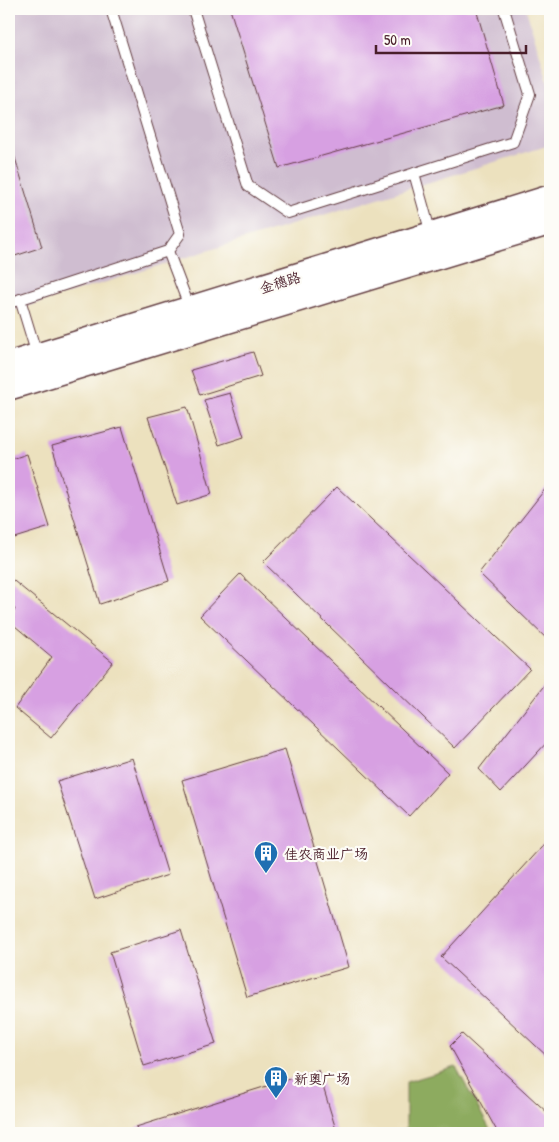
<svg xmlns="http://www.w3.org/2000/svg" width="559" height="1142" font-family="'Patrick Hand','LXGW WenKai TC',sans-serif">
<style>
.industrial{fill:#cfbdd0}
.forest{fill:#8dab5e;stroke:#6c6544}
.building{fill:#d7a0e2}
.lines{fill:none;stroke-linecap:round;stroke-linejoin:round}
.service-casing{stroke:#623c41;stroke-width:12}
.tertiary-casing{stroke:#623c41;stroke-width:28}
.service{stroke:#fff;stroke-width:10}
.tertiary{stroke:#fff;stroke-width:25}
.labels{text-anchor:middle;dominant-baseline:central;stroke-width:4.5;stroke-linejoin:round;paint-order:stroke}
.street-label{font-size:14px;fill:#4a1f2b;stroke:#fdfcf7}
.poi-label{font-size:14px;fill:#4a1f2b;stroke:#fdfcf7;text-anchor:start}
</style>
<rect width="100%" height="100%" fill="#fdfcf7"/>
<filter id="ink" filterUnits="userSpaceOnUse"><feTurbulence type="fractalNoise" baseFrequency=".02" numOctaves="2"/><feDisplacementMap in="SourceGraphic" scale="10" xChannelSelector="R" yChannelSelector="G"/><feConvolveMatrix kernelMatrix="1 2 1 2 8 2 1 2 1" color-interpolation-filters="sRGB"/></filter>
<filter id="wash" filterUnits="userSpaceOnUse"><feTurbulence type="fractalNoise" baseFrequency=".0096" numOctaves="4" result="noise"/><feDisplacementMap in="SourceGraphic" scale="20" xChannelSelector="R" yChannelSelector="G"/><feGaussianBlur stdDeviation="1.12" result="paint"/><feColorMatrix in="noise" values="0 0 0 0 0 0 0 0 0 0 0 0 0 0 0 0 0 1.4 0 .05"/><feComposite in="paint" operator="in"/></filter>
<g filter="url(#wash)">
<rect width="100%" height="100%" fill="#ece1be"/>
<path class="industrial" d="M9,9H526L550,89V145L9,312Z"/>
<path class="forest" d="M456,1067L492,1133H406V1082Z"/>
<g id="blocks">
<path class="building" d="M230,9H476L504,105L279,168Z
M9,138L42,247L9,258Z
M253,352L261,376L200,395L191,370Z
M230,393L244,437L219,445L204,400Z
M187,407L212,494L177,505L148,417Z
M122,427L169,581L100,604L52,446Z
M27,454L50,527L11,539L9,534V460Z
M550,483V642L479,573Z
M337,487L530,669L455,748L263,562Z
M240,574L448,773L409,816L200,616Z
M9,577L113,662L51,738L15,708L52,657L9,621L15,609L9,604Z
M546,683L550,686V739L501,792L479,769Z
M285,749L349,967L247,997L182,780Z
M132,758L168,875L95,899L57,781Z
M550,837V1059L441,957Z
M181,930L216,1044L144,1066L110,952Z
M462,1034L550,1115V1133H498L450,1046Z
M318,1070L337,1133H138L136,1127Z"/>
</g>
</g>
<g filter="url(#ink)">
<use href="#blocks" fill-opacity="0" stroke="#623c41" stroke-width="1"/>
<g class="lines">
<g class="service-casing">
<path id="service" d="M111,9L180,234L168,251
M193,9L248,186L288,213L513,142L530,94L504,9
M414,173L431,234
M20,299L37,355
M9,303L168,251L190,309"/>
</g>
<g class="tertiary-casing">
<path id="tertiary" d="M9,365L550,198
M9,387L550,222"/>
</g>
<use href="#service" class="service"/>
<use href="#tertiary" class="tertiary"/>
</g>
</g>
<defs>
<g id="building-pin" transform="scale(1.25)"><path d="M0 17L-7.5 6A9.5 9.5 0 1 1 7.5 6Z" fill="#1f6fb2" stroke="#fdfcf7"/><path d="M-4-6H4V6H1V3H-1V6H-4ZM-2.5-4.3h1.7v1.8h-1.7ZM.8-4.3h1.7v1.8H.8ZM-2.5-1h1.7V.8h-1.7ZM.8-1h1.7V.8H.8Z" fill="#fff"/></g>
</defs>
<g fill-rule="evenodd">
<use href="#building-pin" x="266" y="853"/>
<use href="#building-pin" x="276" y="1078"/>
</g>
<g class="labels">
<g class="street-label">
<text transform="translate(280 282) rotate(-17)">金穗路</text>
</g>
<g class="poi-label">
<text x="284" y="853">佳农商业广场</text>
<text x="294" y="1078">新奥广场</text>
</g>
</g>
<rect width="559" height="1142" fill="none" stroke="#fdfcf7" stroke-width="30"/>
<path d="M376 45v8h150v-8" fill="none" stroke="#4a1f2b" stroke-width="2.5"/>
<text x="384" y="45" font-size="15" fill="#4a1f2b" stroke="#fdfcf7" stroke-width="4" paint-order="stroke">50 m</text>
</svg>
